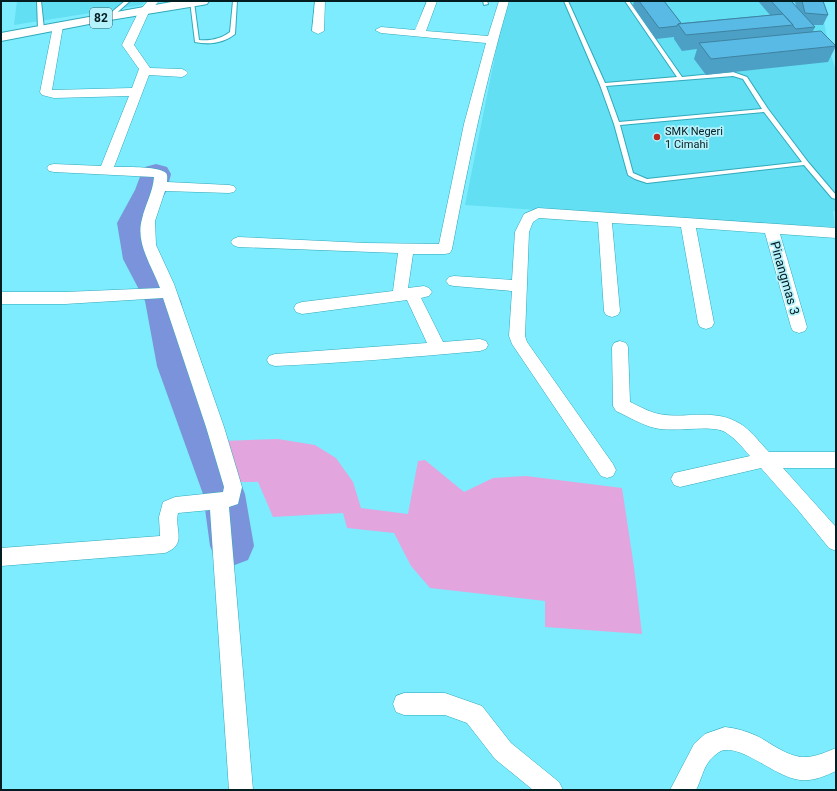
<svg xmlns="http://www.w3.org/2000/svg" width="837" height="791" font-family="Roboto,sans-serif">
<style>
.built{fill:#62dff3}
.green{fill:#e3a5de}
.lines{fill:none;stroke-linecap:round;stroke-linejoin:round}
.river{fill:#7b93da;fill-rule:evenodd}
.service-casing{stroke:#30a9ba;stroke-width:2}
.minor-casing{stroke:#30a9ba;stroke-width:1}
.primary-casing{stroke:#30a9ba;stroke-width:2}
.service{fill:#fff;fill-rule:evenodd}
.minor{fill:#fff;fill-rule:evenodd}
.primary{fill:#fff;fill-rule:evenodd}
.wall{fill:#4da0c5}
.building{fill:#59bae5;stroke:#3e82a0}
.poi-dot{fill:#b92b21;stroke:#b5f2fc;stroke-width:1.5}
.labels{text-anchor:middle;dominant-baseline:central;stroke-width:3.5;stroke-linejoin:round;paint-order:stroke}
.far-poi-label{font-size:11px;fill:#041d21;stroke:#b5f2fc;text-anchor:start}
.shield{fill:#b5f2fc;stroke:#395d63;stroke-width:1}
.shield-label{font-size:12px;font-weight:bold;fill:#041d21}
.street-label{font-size:13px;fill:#041d21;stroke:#b5f2fc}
</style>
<rect width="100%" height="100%" fill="#7decfe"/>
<path class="built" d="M17,1H146L142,5L14,25Z
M506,1H820L830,53L836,70V211H833L835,227L670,219L465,205Z"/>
<path class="green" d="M278,439L315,445L336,458L353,482L361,508L408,514L418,461L425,460L464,492L493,478L526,476L622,488L634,567L642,634L545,627V601L430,588L411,566L394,533L347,528L343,513L273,517L258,482H237L222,441Z"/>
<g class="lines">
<path class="river" d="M156,164L167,167L171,174L167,190L149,223L157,259L181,301L195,366L245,494L254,546L248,560L232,566L216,560L210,546L203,494L157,366L145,301L123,259L117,223L135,190L141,174L145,167Z"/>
<g class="service-casing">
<path id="service" d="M37,1H41L44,29L41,31L38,29Z
M125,1H130L112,17H108V15Z
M190,1L194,2L199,40C210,41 221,39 230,32L233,1H237L235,34C224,43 209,45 195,42Z
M483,1H487L488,4L484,5Z
M564,1H568L605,83L677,77L625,1H629L682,77L733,72L747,77L768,109L808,162L836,195V199L832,198L804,165L647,183L635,179L628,175L614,124L600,85ZM733,76L743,79L762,109L619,122L606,86ZM764,112L802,162L647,179L633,173L620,125Z"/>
</g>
<g class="minor-casing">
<path id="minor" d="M148,1H159L149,12L134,45L150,68L182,69L186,71L188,73L186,75L182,77L149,75L114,167C125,167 159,166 166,173C168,176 167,178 167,182L229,185L234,186L236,189L234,192L229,193L165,191L155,221L156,245L174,284L224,427L242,487L238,504L229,507L253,790H229L210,510L178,513C174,530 188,544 165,553L1,566V548L160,536L159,517L163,502L175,497L223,492L224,487L206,427L163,298L65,304H1V292H65L160,288C152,266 135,243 142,219C145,205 153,192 154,177L54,172L49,171L47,168L49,165L54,164L101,166L129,96L54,98L42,95L40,92L53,26L58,23L63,26L52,90L132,88L139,69L122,45L139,11Z
M315,1H325L324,31L318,34L312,31Z
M427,1H437L426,31L488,36L499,1H509C485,83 468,165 452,249L450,253L445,254H413L408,288L424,286L429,288L432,292L429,296L421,298L443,342L480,339L486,341L488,345L486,349L480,351C412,357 344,363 275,366L269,364L267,360L269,356L275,354L427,343L407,300L302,314L296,312L294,308L296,304L302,302L393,291L398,253L238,247L233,245L231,242L233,239L238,237L366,243L439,244L464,124L486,43L381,33L375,30L381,27L415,30Z
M538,208L836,228V238L780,234L807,327L805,331L799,333L793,331L791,327L765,233L696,228L714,323L712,327L706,329L700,327L698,323L681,227L612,223L620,311L618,315L612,317L606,315L604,311L598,222L539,218L533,222L529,232L525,336L527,342L613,464L616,470L613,476L607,478L601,476L512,344L509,336L512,291L454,286L449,285L446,281L449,277L454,276L512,280L515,232L524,214Z
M620,341L626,343L628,347L630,402C639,406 649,412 659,414C684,419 711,409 735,421C749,427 759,442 769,452H836V468H783L836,527V551L829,548L798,510L761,468L680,487L674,485L671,479L674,473L750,456C742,447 735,438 725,432C711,424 674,433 655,428C642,425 629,417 616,411L613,406L612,347L614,343Z
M404,693H445L482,706L511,743L559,782L563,790H533L495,759L467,723L445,715H404L396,712L393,704L396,696Z
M725,727C736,728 746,731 757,736C773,744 788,758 807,757C818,756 826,752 836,748V771C823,777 809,783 795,779C773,774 745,748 725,750C720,750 714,756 710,760C703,768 701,781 696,790H670L694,744L705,734Z"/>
</g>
<g class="primary-casing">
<path id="primary" d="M177,1H209L207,4L202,5L110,20L1,41V33Z"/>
</g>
<use href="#service" class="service"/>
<use href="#minor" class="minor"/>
<use href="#primary" class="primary"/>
</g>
<path class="wall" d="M634,1H664L681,23L770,15L758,1H791L796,7L795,1H823L828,15L823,25H812L815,27L813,31L836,46L828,62L706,75L694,59L697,49L682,51L674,39V37L656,39L633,6Z"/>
<path class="building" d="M639,1H664L681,23L678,24L677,26L659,28Z
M771,1H791L815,27L796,29L793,26V25Z
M802,1H823L828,15L805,13Z
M783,14L793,25L686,35L678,24Z
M821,31L836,46L711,59L699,43Z"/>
<circle class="poi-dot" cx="657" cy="137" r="4"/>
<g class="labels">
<g class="far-poi-label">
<text x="665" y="131">SMK Negeri<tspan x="665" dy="13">1 Cimahi</tspan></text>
</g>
<rect class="shield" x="90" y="8" width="22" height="20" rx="3"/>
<g class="shield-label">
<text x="101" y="18">82</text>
</g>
<g class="street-label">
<text transform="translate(785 278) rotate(74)">Pinangmas 3</text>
</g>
</g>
<rect width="837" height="791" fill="none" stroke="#041d21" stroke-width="4"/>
</svg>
